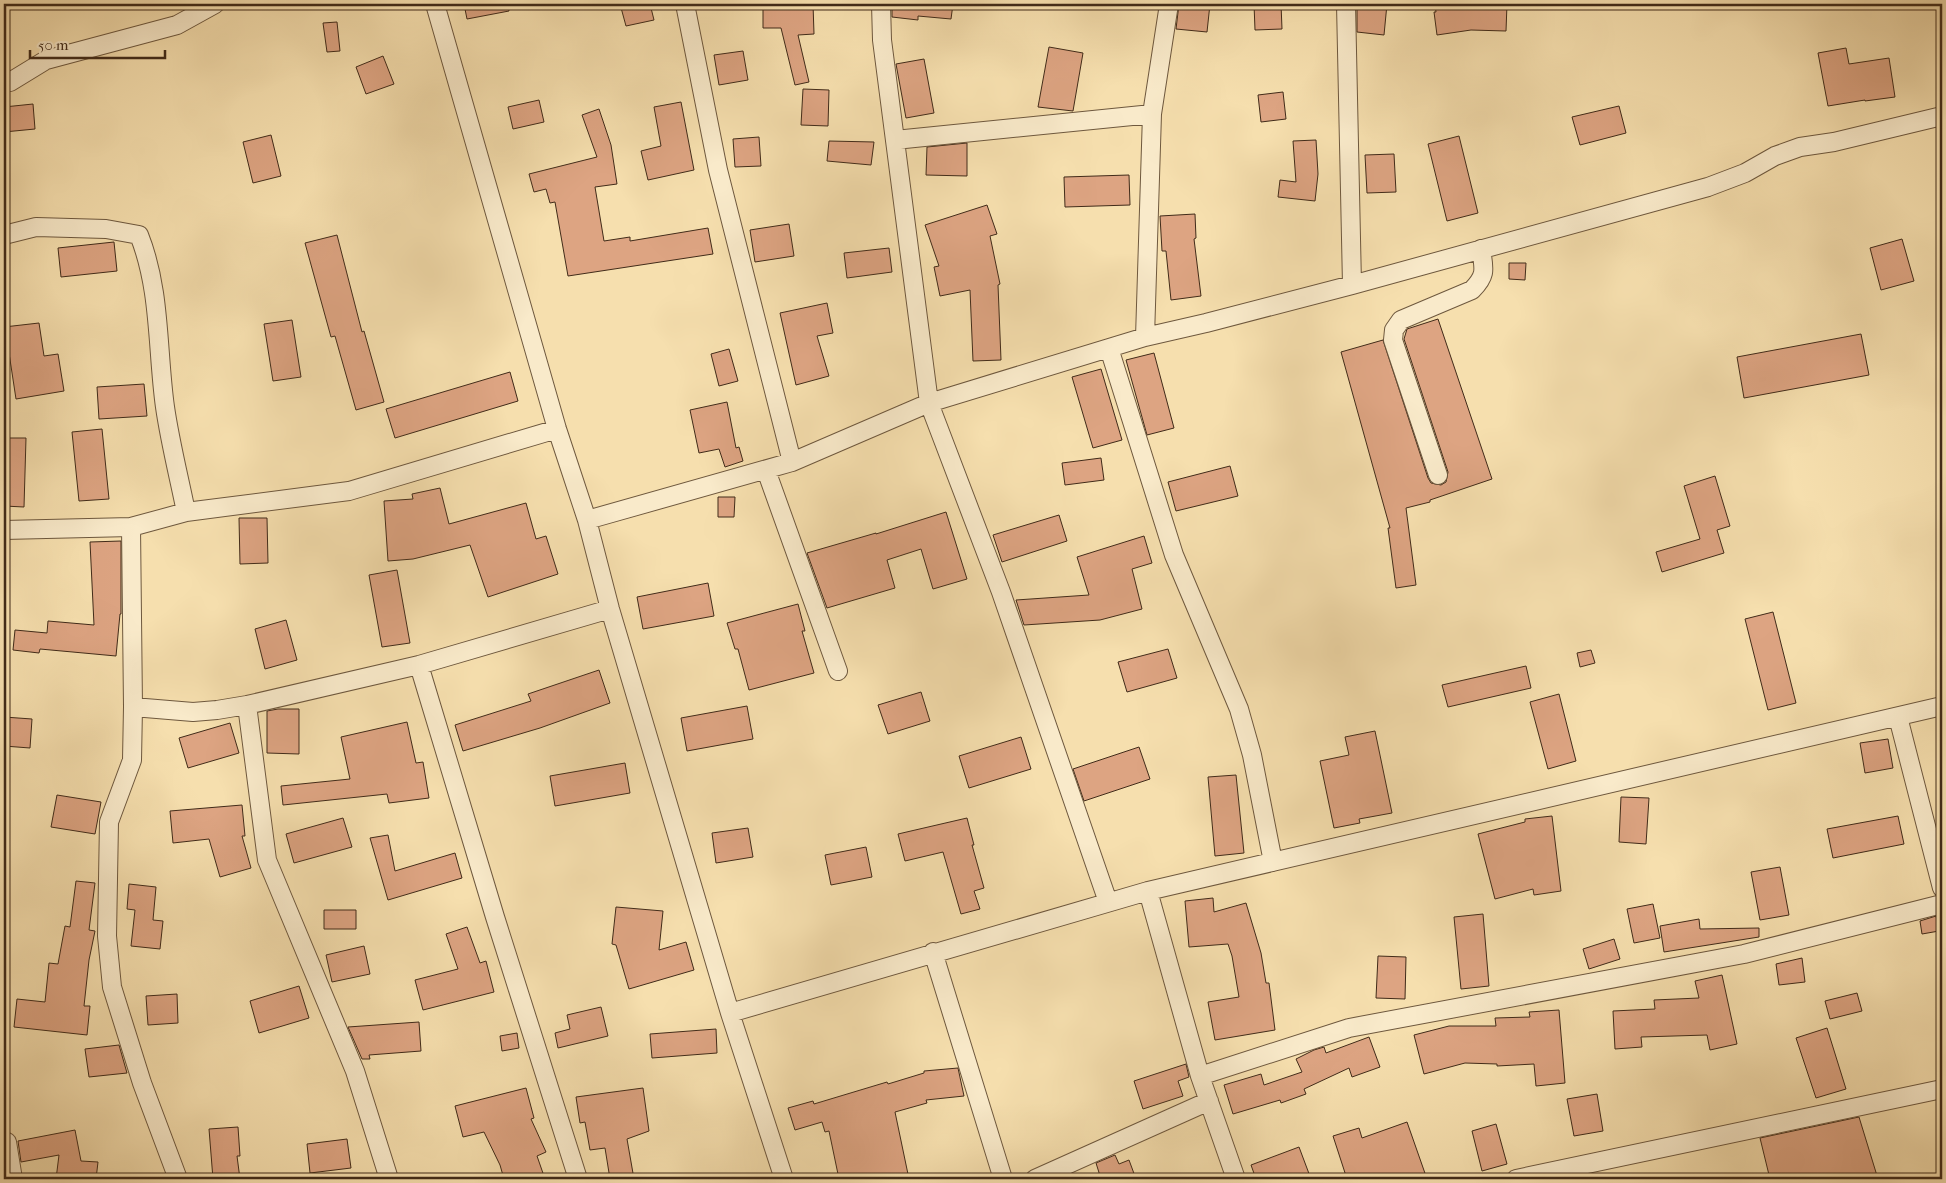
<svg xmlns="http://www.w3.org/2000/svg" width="1946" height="1183" font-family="'IM FELL French Canon',serif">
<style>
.building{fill:#dda482;stroke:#412b19}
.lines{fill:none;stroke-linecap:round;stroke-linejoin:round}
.minor-casing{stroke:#6e583e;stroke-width:20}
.minor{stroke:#f9eaca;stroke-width:18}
</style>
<rect width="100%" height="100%" fill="#f6dfae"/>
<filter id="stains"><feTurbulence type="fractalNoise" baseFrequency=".004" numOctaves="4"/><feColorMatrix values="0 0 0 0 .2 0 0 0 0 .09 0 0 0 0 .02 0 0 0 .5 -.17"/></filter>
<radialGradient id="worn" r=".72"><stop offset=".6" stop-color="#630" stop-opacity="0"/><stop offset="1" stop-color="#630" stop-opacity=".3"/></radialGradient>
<path class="building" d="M464,4H508L509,11L467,19Z
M620,4H650L654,20L626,26Z
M763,4H813L814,34L798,35L809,82L795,85L781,28H763Z
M892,4H953L951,19L918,16V20L892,17Z
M1179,4H1210L1207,32L1176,29Z
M1254,4H1281L1282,29L1255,30Z
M1357,4H1387L1384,35L1357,32Z
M1435,4H1507L1506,31L1471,30L1437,35L1434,12H1436Z
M337,22L340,51L327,52L323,23Z
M1049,47L1083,53L1073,111L1038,107Z
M1846,48L1849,64L1889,58L1895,97L1865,101V100L1828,106L1818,53Z
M743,51L748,80L719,85L714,55Z
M383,56L394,84L366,94L356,67Z
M924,59L934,113L906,118L896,64Z
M803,89L829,90L828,126L801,125Z
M1283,92L1286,119L1261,122L1258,95Z
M539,100L544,122L513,129L508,107Z
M681,102L694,170L648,180L641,151L661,146L654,107Z
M33,104L35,129L4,132V107Z
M1619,106L1626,133L1580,145L1572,117Z
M599,109L611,145L617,184L595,187L604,241L630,237V241L708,228L713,254L568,276L555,202L550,203L546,189L534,192L529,174L597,157L582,115Z
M271,135L281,176L253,183L243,142Z
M1459,136L1478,213L1447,221L1428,144Z
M759,137L761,166L735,167L733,139Z
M1316,140L1318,174L1315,201L1278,197L1280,180L1296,182L1293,141Z
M829,141L874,142L871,165L827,161Z
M967,143V176L926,175L927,147Z
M1394,154L1396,192L1367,193L1365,155Z
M1129,175L1130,205L1065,207L1064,177Z
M987,205L997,234L990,236L1000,284L998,285L1001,360L973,361L970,290L940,296L934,267L939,266L925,225Z
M1195,214L1196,238L1194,239L1201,296L1171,300L1166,251H1162L1160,216Z
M789,224L794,256L755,262L750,230Z
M337,235L362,332L364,331L384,402L356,410L335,336L331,337L305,243Z
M1902,239L1914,281L1881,290L1870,248Z
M114,242L117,271L61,277L58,248Z
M889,248L892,272L847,278L844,253Z
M1509,263H1526L1525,280L1509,279Z
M827,303L833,333L817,336L829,376L796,385L780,313Z
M1438,319L1492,479L1430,500V502L1406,508L1416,585L1396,588L1388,528H1390L1341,352L1383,340L1428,478L1431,483L1441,485L1446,482L1448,472L1404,339L1407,329Z
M292,320L301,377L273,381L264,324Z
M39,323L44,356L58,354L64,391L16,399L9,353L4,354V327Z
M1861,334L1869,375L1744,398L1737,357Z
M729,349L738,381L719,386L711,354Z
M1154,353L1174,428L1147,435L1126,360Z
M1101,369L1122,440L1093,448L1072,377Z
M510,372L518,401L395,438L386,409Z
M144,384L147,416L99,419L97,387Z
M727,402L736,448L739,447L743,461L725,467L719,449L699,453L690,410Z
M102,429L109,499L79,501L72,432Z
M4,438H26L24,507L4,506Z
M1101,458L1104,480L1065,485L1062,463Z
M1230,466L1238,496L1176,511L1168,482Z
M1715,476L1730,526L1717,530L1724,553L1662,572L1656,552L1700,539L1684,486Z
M440,488L449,524L526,503L536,539L546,536L558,574L488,597L470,545L413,559L388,561L384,501L413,499L412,494Z
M718,497H735L734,517H718Z
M946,512L967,579L933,589L921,549L887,560L895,588L827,608L807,553L876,533V534Z
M1059,515L1067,541L1002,562L993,535Z
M239,518H267L268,563L240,564Z
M1144,536L1152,563L1132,569L1142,609L1100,620L1024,625L1016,600L1089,595L1077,557Z
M121,541V614H120L116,656L40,649L39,653L13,650L15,630L47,633L48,621L94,625L90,542Z
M397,570L410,643L382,647L369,575Z
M708,583L714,616L643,629L637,597Z
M798,604L805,631H802L814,673L749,690L738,649H735L727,623Z
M1773,612L1796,703L1768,710L1745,619Z
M286,620L297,660L265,669L255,629Z
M1168,649L1177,678L1127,692L1118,662Z
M1591,650L1595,663L1580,667L1577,653Z
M1526,666L1531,688L1448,707L1442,685Z
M599,670L610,703L540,728L463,751L455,725L531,701L528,694Z
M921,692L930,721L888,734L878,705Z
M1559,694L1576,761L1548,769L1530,702Z
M747,706L753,739L687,751L681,718Z
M278,709H299V754L267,753V711Z
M4,717L32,719L30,748L4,746Z
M407,722L416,763L423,762L429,798L389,803L387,794L283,805L281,786L350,779L341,737Z
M230,723L239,753L188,768L179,738Z
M1375,731L1392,813L1359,819L1360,823L1334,828L1320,761L1349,755L1345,737Z
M1021,737L1031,769L969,788L959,756Z
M1888,739L1893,768L1865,773L1860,743Z
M1139,747L1150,779L1084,801L1073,769Z
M625,763L630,793L555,806L550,776Z
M1236,775L1244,853L1215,856L1208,777Z
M57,795L101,802L95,834L51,827Z
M1621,797L1649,798L1646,844L1619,842Z
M242,805L245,836H242L251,868L220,877L209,839L173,843L170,811Z
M1552,816L1561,891L1534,895L1533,889L1495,899L1478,834L1525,822V819Z
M1898,816L1904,844L1833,858L1827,829Z
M343,818L352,847L294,863L286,834Z
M967,818L974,845H972L984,888L974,891L980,909L961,914L943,852L905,861L898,834Z
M748,828L753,857L716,863L712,833Z
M388,835L395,871L455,853L462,878L388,900L370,838Z
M866,847L872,877L831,885L825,855Z
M1780,867L1789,915L1760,920L1751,872Z
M76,881L95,883L89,930L95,931L89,960L84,1006H90L87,1035L14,1027L17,999L45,1002L49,963L58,964L65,926L70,927Z
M129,884L156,887L153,920L163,921L160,949L131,946L135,910L127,909Z
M1213,898L1214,912L1246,903L1261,953L1266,983H1269L1275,1030L1215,1040L1208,1002L1239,997L1232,956L1228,944L1189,947L1185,901Z
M1653,904L1660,938L1634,943L1627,909Z
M616,907L663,911L659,950L686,942L694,970L629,989L616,945L612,944Z
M324,910H356V929H324Z
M1483,914L1489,986L1461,989L1454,917Z
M1936,916L1939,931L1922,934L1920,921Z
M1699,919L1700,929L1759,928V937L1664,952L1660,926Z
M467,927L480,963L486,961L494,992L423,1010L415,980L458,969L446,934Z
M1614,939L1620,959L1589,969L1583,949Z
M364,946L370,974L332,982L326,955Z
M1378,956L1406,957L1405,999L1376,998Z
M1802,958L1805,982L1779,985L1776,964Z
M1722,975L1737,1044L1710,1050L1707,1035L1641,1037L1642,1047L1615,1049L1613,1011L1655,1009L1654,1000L1699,998L1695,981Z
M299,986L309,1018L259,1033L250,1001Z
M1857,993L1862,1011L1830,1019L1825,1001Z
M177,994L178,1023L148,1025L146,996Z
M601,1007L608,1036L558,1048L555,1033L570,1029L567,1015Z
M1559,1010L1565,1083L1536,1086L1534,1064L1497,1066V1064L1465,1063L1424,1074L1414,1035L1449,1026H1496L1495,1018L1530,1017L1529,1012Z
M419,1022L421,1051L369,1055L370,1059H362L348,1027Z
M1827,1028L1846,1089L1816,1098L1796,1038Z
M716,1029L717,1053L652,1058L650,1034Z
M517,1033L519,1048L502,1051L500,1036Z
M1369,1037L1380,1067L1352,1077L1349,1068L1304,1089L1306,1094L1281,1103L1280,1100L1233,1114L1224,1085L1261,1074L1264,1085L1302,1072L1296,1059L1314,1050L1324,1047L1326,1053Z
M119,1045L127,1073L89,1077L85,1049Z
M1186,1064L1189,1077L1178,1081L1183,1096L1143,1109L1134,1081Z
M958,1068L964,1096L926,1100L927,1103L895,1112L909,1179H839L829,1131L825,1132L822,1122L795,1130L788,1108L813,1101L814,1104L887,1082L888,1084L924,1073V1071Z
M526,1088L534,1118L531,1119L546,1152L537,1156L545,1179H504L500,1165L484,1132L463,1137L455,1106Z
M643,1088L649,1131L627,1139L634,1179H610L605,1148L590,1150L585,1122L580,1123L576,1097Z
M1597,1094L1603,1131L1574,1136L1567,1099Z
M1859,1117L1878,1179H1770L1760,1138Z
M1407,1122L1427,1179H1347L1333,1136L1359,1128L1362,1138Z
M1496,1124L1507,1164L1482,1171L1472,1131Z
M238,1127L240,1156H237L240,1179H213L209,1129Z
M75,1130L81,1161L98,1162L96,1179H56L59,1155L21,1162L18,1141Z
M347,1139L351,1168L310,1173L307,1144Z
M1299,1147L1311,1179H1256L1251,1165Z
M1115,1155L1119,1164L1129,1160L1136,1179H1101L1096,1163Z"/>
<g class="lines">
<g class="minor-casing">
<path id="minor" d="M435,4L557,429L587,520L610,609L730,1013L784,1179
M685,4L718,170L792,462
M881,4L882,40L929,403L1001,592L1108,902
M1346,4L1352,285
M4,83L10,82L46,60L177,25L215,4
M895,140L1152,114
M4,235L36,227L106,229L139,235C161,290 157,350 165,407C170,442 179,477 186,512
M1145,337L1152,114L1169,4
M1109,348L1174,555L1239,709L1252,755L1273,862
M766,470L838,671
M1438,475L1393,340L1394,330L1401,320L1472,290C1487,275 1484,269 1481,249
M587,520L792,462L929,403L1145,337L1206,323L1352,285L1708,187L1745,173L1775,156L1800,147L1834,142L1942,116
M131,527L133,707L132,760L109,822L107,936L112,987L142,1083L178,1179
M4,530L131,527L186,512L349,491L557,429
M419,665L495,917L578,1179
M247,705L267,860L355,1071L389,1179
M133,707L193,712L217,710L247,705L419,665L610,609
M1898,717L1942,888
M1148,891L1200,1076L1236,1179
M933,952L1003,1179
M730,1013L1148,891L1942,706
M1200,1076L1349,1028L1744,954L1942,904
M7,1142L13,1179
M1035,1179L1209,1101
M1516,1179L1942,1089"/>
</g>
<use href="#minor" class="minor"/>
</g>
<rect width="1946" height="1183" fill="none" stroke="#f6dfae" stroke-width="20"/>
<rect x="5" y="5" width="1936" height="1173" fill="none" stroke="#412b19" stroke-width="2.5"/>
<rect x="10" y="10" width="1926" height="1163" fill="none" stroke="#412b19"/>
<path d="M30 50v8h135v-8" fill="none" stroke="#412b19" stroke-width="2.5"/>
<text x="38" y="50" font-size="15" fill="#412b19" stroke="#f9eaca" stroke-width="4" paint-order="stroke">50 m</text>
<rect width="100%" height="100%" filter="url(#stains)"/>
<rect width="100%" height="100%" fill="url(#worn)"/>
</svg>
